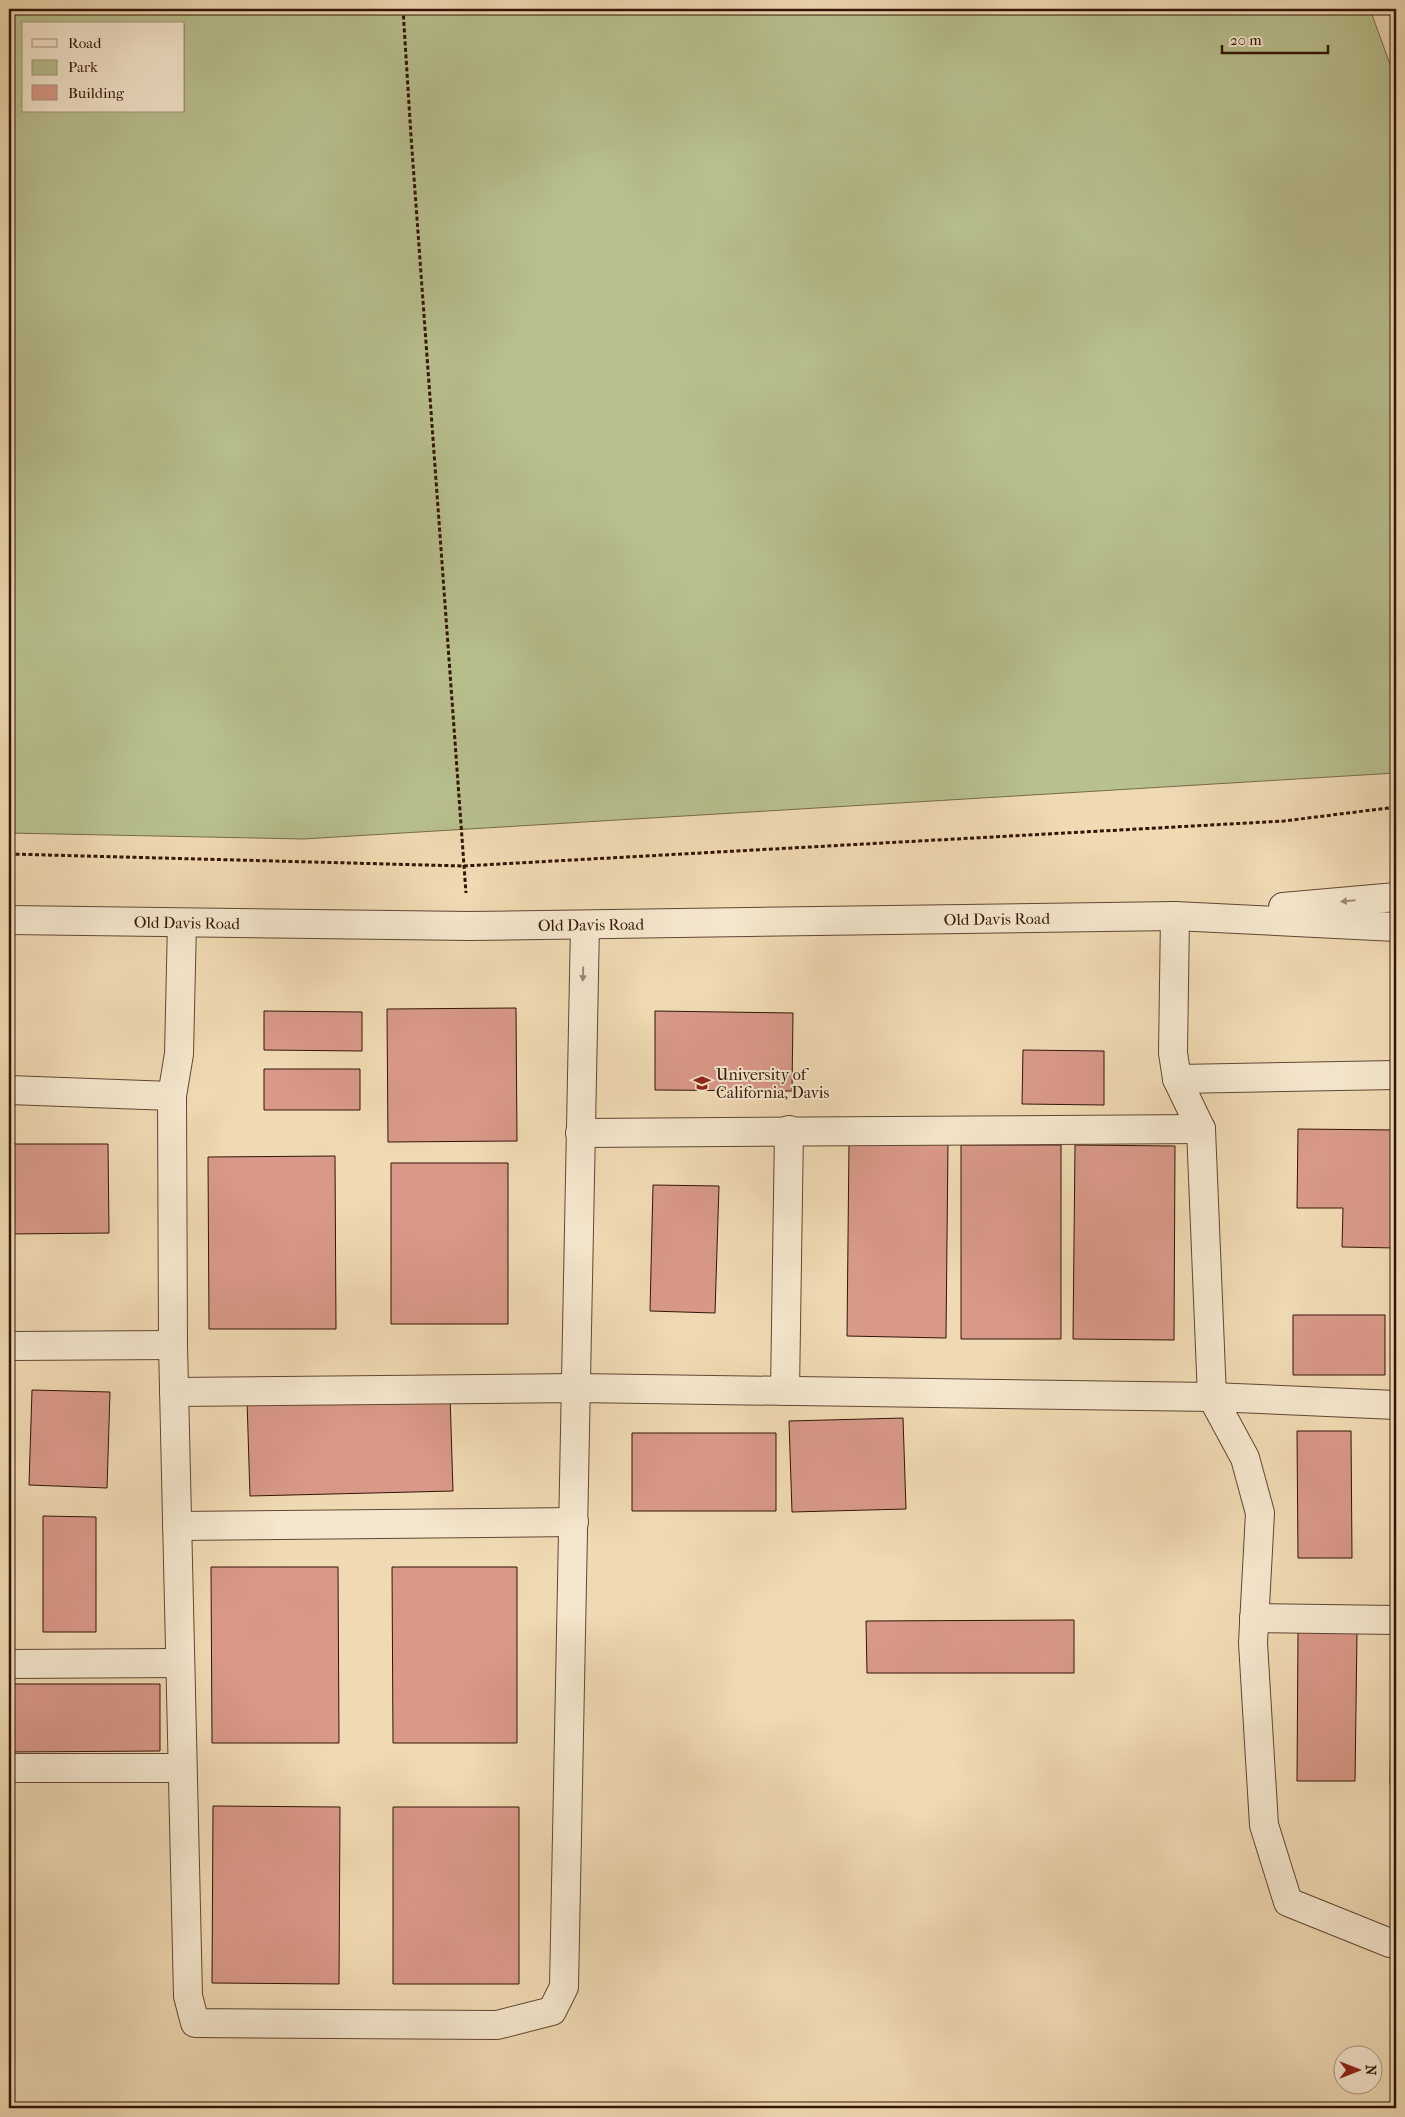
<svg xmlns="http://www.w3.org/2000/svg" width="1405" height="2117" font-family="'IM FELL French Canon',serif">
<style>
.green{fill:#b8c08e;stroke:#766a4b;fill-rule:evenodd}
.building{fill:#d99989;stroke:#331508}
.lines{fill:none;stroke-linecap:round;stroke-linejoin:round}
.minor-casing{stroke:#624633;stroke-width:30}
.path{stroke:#331508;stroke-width:3;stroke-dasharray:4 2.5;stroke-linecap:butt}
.minor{stroke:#f5e7ce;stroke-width:28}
.oneway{fill:#9e8875}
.labels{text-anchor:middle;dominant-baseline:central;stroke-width:4;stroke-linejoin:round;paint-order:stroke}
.street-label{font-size:16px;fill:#331508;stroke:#f5e7ce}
.poi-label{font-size:16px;fill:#331508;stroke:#f5e7ce;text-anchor:start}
</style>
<rect width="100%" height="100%" fill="#f0dab3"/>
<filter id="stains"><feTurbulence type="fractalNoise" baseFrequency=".004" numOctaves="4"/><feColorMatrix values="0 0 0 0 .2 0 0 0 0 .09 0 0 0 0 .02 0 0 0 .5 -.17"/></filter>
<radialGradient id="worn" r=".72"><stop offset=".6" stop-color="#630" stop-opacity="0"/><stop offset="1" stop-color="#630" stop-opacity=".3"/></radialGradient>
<path class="green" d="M9,9H1370L1396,81V773L303,839L9,833ZM24,24H184V111H24Z"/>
<path class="building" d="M516,1008L517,1141L388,1142L387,1009Z
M264,1011L362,1012V1051L264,1050Z
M655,1011L793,1013L792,1091L655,1090Z
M1023,1050L1104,1051V1105L1022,1104Z
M264,1069H360V1110H264Z
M1298,1129L1396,1130V1248L1342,1247L1343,1208H1297Z
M849,1142L948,1143L946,1338L847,1336Z
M9,1144H108L109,1233L9,1234Z
M961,1145H1061V1339H961Z
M1075,1145L1175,1146L1174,1340L1073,1339Z
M335,1156L336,1329H209L208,1157Z
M391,1163H508V1324H391Z
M653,1185L719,1186L715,1313L650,1311Z
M1293,1315H1385V1375H1293Z
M32,1390L110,1392L107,1488L29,1485Z
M450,1395L453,1491L250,1496L247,1400Z
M903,1418L906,1509L792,1512L789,1421Z
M1297,1431H1351L1352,1558H1298Z
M1392,1431H1396V1560H1392Z
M632,1433H776V1511H632Z
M43,1516L96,1517V1632H43Z
M211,1567H338L339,1743H212Z
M392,1567H517V1743H393Z
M1074,1620V1673H867L866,1621Z
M1393,1631H1396V1783H1390Z
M1298,1632H1357L1355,1781H1297Z
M9,1684H160V1751L9,1752Z
M213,1806L340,1807L339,1984L212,1983Z
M393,1807H519V1984H393Z"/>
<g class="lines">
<g class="minor-casing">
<g id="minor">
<path d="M1283,907L1396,897"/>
<path d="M1175,916L1173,1053L1177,1079L1201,1129L1212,1397L1245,1458L1260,1513L1253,1643L1264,1825L1288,1902L1390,1943L1396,1944"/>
<path id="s1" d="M9,920L470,926L1175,916L1396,927"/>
<path d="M182,923L179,1054L172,1096L173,1345L188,1996L195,2023L497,2025L552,2011L564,1987L585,925"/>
<path d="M1177,1079L1396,1075"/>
<path d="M9,1090L172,1096"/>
<path d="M580,1133L1201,1129"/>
<path d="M9,1346L173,1345"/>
<path d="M785,1391L789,1130"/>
<path d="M174,1392L577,1388L1212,1397L1396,1405"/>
<path d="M177,1526L574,1522"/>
<path d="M1254,1618L1396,1620"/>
<path d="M9,1664L179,1663"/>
<path d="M9,1768H182"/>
</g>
</g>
<path class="path" d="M403,9L411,136L466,893
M9,854L463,866L1284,821L1396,807"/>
<use href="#minor" class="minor"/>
</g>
<defs><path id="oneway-solid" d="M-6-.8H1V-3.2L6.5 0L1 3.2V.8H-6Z" transform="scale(1.25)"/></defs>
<g class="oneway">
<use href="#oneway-solid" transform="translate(1348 901) rotate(175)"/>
<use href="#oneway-solid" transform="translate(583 974) rotate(92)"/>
</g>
<defs>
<g id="university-bare" transform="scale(1.35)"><path d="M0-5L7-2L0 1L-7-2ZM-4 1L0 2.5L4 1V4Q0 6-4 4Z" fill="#8f2418" stroke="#f5e7ce" stroke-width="2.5" paint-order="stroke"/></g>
</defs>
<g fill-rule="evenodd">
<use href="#university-bare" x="702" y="1083"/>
</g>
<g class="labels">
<g class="street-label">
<text stroke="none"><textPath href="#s1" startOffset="988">Old Davis Road</textPath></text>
<text stroke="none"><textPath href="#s1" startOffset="178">Old Davis Road</textPath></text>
<text stroke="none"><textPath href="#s1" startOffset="582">Old Davis Road</textPath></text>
</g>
<g class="poi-label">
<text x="716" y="1074">University of<tspan x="716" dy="18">California, Davis</tspan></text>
</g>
</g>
<rect width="1405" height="2117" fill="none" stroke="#f0dab3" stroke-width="30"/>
<rect x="10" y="10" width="1385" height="2097" fill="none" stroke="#331508" stroke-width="2.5"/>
<rect x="15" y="15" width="1375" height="2087" fill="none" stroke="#331508"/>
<rect x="22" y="22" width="162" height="90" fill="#f5e7ce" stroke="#a7937f"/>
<rect x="32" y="39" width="25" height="8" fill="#f5e7ce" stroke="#a7937f"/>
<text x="68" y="48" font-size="15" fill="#331508">Road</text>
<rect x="32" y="60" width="25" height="15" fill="#b8c08e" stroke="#a7937f"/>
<text x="68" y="72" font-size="15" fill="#331508">Park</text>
<rect x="32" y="85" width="25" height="15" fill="#d99989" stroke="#a7937f"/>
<text x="68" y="98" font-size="15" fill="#331508">Building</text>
<g transform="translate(1358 2070) rotate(90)"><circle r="24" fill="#f5e7ce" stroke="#a7937f"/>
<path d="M0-4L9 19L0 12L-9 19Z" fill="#8f2418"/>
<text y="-8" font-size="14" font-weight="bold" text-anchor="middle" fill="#331508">N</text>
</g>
<path d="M1222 45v8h106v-8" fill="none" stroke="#331508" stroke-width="2.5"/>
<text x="1230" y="45" font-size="15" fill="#331508" stroke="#f5e7ce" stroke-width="4" paint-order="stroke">20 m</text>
<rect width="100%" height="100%" filter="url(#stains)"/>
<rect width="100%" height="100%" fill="url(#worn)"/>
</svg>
